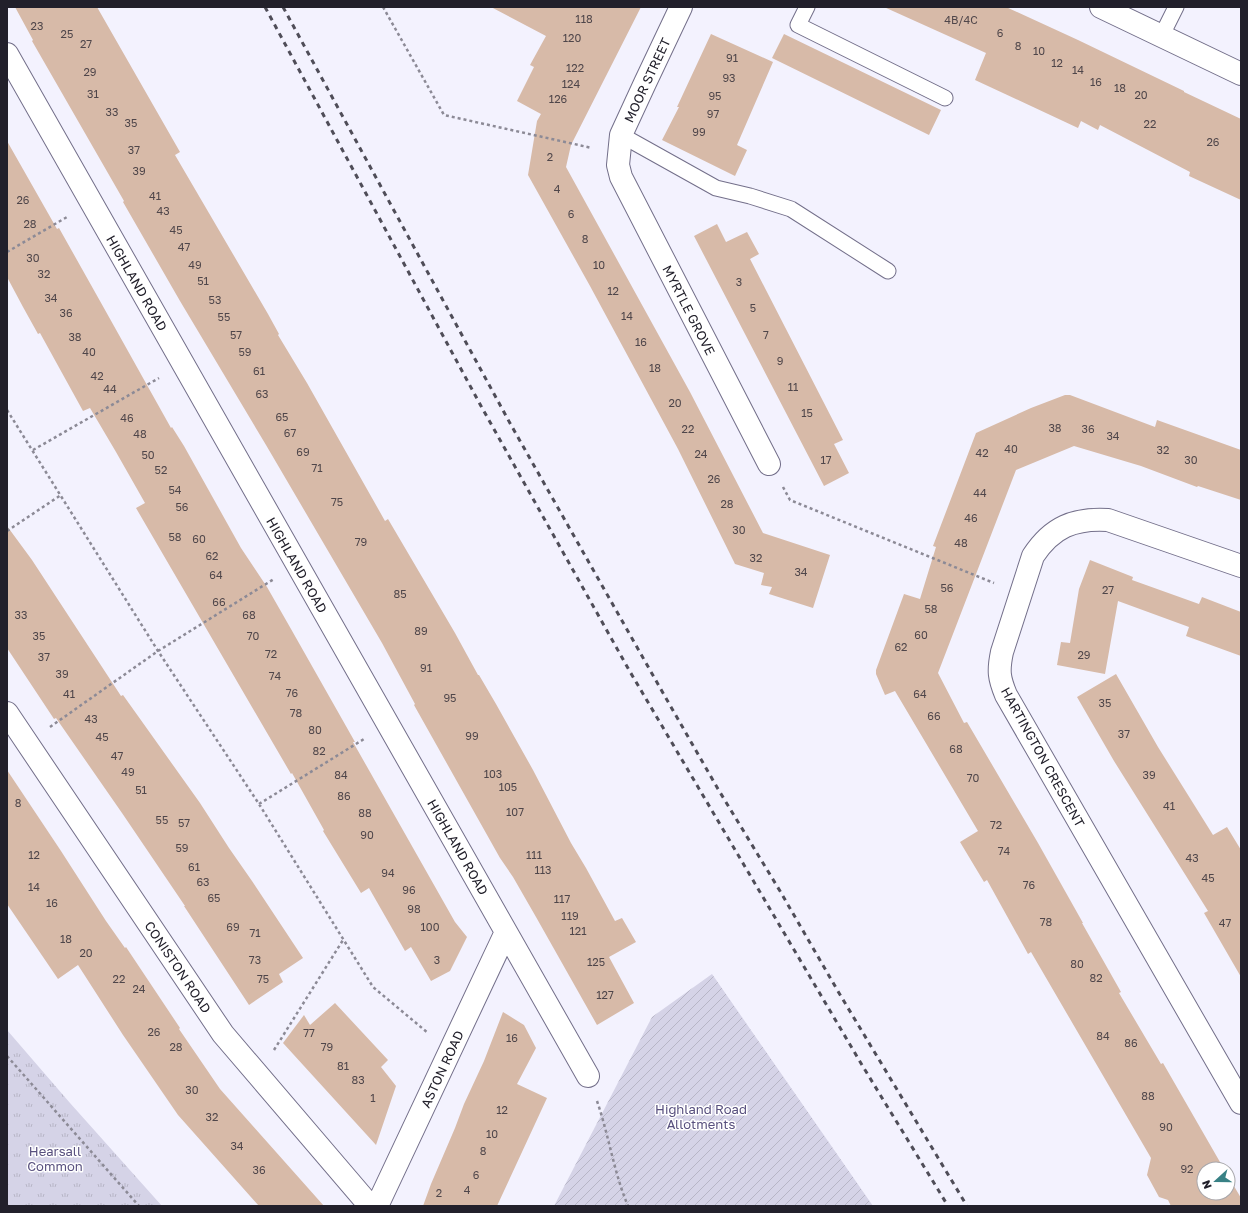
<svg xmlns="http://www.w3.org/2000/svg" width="1248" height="1213" font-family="'Golos Text',sans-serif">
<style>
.grass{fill:url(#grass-tufts)}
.garden{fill:url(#garden-furrows)}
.building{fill:#d7baa8}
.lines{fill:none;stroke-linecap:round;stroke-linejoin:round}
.service-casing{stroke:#736f8a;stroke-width:17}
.minor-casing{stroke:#736f8a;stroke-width:24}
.path{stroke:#8c8a96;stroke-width:2.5;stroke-dasharray:3 3;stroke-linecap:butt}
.service{stroke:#fff;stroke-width:15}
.minor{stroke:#fff;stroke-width:22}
.rail{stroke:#4f4d58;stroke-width:3;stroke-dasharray:5 5;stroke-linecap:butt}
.labels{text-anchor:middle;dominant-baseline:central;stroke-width:3;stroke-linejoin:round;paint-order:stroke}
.number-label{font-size:11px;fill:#4f464a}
.street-label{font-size:13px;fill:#22202b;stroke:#fff}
.park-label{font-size:13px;fill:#58507e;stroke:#fff}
</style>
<defs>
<pattern id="grass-tufts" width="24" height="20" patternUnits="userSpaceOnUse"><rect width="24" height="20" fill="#d5d3e7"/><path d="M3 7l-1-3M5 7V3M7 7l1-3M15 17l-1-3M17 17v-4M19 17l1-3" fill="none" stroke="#b7b5c6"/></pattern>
<pattern id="garden-furrows" width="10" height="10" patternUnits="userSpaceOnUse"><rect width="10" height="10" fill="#d5d3e7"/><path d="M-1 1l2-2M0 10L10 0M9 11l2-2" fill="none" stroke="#b7b5c6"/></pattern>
</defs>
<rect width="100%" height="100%" fill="#f3f2fe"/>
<path class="grass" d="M7,1030L70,1103L162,1206H7Z"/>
<path class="garden" d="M712,974L873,1206H554L652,1017Z"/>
<path class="building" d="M15,7H97L180,152L175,155L268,314L279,334L278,335L307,383L385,521L388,519L455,633L478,675H479L496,704L533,770L571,843L586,868L615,921L622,918L636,942L609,957L634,1003L597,1025L536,917L513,877L500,858L414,705L415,704L382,643L266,445L180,301L123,202L124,201L32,41L33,40Z
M491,7H641L571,145L566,167L690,392L763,533L830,555L813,608L769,594L772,587L761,585L764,573L735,564L678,449L590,286L528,175L537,121L541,114L517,101L534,67L530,65L546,36Z
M884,7H1006L1078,40L1184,91V92L1241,119V200L1189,176L1190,172L1100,125L1098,130L1081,121L1078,128L975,80L986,53Z
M711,34L773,62L737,145L747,150L735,176L662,140L679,107H677Z
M784,34L941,110L929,135L772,58Z
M7,141L57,229L59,228L100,301L171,428L172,427L184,446L241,548L267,587L291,629L355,742H353L455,922L467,937L450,971L431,981L411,947L405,951L369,888L361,893L323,831L324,830L292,773L291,774L136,508L145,503L116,452L90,408L83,411L40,333L38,334L23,307L7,277Z
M717,224L726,242L747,232L759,254L750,259L843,440L834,444L849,473L824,486L694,236Z
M1065,395H1070L1155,427L1157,420L1241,450V500L1198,486L1197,487L1141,466L1074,446L1016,470L938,673L964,723L967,722L1038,843L1083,923H1082L1121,992L1119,993L1161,1064L1163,1063L1224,1169H1204V1193H1228V1176L1241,1198V1206H1171L1168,1200L1159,1197L1147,1175L1151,1158L1031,952L1028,954L987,880L984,882L960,842L978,831L895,691L885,695L876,674V670L904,594L920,599L936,547L933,546L976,433L1031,408Z
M7,526L32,560L121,696L123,695L138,716L200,803L229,848L252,881L303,958L279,974L283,982L249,1005L184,906H185L122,813L56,718L54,719L7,648Z
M1090,560L1133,577L1132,580L1199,604L1202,597L1241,612V656L1186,636L1189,627L1118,601L1105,674L1057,665L1061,642L1070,643L1079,589Z
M1116,674L1158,747L1213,835L1227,827L1241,850V977L1204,913L1208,911L1114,761L1077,697Z
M7,770L61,851L106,921L125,948L126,947L180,1028L179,1029L220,1089L324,1206H259L178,1115L123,1035L78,965L58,979L7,904Z
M335,1003L388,1060L381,1067L396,1086L376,1145L283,1043L304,1015L310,1025Z
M503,1012L524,1025L536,1048L517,1084L547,1098L497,1206H423L431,1184L455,1128L464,1104L484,1061Z"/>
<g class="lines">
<g class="service-casing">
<path id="service" d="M807,7L798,25L945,98
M1162,35L1176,7
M621,135L716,188L750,196L791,209L888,271"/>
</g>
<g class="minor-casing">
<path id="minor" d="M681,7L645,83L621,135L618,165L621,177L769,464
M1101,7L1241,74
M7,54L588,1076
M1241,566L1108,520C1074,518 1052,527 1033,556L1002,652C998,671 999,678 1006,695L1241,1103
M7,713L223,1034L370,1206
M377,1206L506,932"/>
</g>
<path class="path" d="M383,7L444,115L592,148
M7,252L67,217
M7,410L158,651L259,804L373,987L428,1033
M33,450L159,378
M783,487L790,500L994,583
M7,531L61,495
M50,727L158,651L274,579
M259,804L364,739
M274,1050L343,940
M7,1056L139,1206
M597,1101C609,1136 614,1173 628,1206"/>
<use href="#service" class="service"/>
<use href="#minor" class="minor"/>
<path class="rail" d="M265,7L481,406L629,670L862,1065L948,1206
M283,7L511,425L663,693L718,789L780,891L839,993L967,1206"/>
</g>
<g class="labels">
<g class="number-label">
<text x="584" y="18">118</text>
<text x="961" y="19">4B/4C</text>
<text x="37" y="25">23</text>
<text x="1000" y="32">6</text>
<text x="67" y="33">25</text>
<text x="572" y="37">120</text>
<text x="86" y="43">27</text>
<text x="1018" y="45">8</text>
<text x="1039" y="50">10</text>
<text x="732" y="57">91</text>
<text x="1057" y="62">12</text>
<text x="575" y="67">122</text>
<text x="1078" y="69">14</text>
<text x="90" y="71">29</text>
<text x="729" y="77">93</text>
<text x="1096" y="81">16</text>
<text x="571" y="83">124</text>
<text x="1120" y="87">18</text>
<text x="93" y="93">31</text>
<text x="1141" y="94">20</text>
<text x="715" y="95">95</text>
<text x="558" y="98">126</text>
<text x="112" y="111">33</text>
<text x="713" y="113">97</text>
<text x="131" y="122">35</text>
<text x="1150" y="123">22</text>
<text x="699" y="131">99</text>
<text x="1213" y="141">26</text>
<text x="134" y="149">37</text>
<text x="550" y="156">2</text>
<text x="139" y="170">39</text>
<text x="557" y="188">4</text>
<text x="155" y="195">41</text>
<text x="23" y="199">26</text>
<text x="163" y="210">43</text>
<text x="571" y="213">6</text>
<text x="30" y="223">28</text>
<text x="176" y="229">45</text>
<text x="585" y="238">8</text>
<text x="184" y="246">47</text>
<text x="33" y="257">30</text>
<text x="195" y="264">49</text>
<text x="599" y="264">10</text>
<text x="44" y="273">32</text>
<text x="203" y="280">51</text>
<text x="739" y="281">3</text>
<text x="613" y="290">12</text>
<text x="51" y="297">34</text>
<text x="215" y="299">53</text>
<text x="753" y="307">5</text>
<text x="66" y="312">36</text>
<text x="627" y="315">14</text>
<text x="224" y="316">55</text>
<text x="236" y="334">57</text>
<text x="766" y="334">7</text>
<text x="75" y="336">38</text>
<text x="641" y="341">16</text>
<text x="89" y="351">40</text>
<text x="245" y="351">59</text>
<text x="780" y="360">9</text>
<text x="655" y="367">18</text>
<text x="259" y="370">61</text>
<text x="97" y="375">42</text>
<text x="793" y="386">11</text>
<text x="110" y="388">44</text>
<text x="262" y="393">63</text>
<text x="675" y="402">20</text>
<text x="807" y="412">15</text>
<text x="282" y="416">65</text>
<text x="127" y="417">46</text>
<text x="1055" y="427">38</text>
<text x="688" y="428">22</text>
<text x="1088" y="428">36</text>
<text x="290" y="432">67</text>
<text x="140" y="433">48</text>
<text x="1113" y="435">34</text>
<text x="1011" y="448">40</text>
<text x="1163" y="449">32</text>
<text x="303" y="451">69</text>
<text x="982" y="452">42</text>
<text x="701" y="453">24</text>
<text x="148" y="454">50</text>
<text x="826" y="459">17</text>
<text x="1191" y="459">30</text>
<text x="317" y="467">71</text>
<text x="161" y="469">52</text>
<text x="714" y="478">26</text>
<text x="175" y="489">54</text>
<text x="980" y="492">44</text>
<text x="337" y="501">75</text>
<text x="727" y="503">28</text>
<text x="182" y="506">56</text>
<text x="971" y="517">46</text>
<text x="739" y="529">30</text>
<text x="175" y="536">58</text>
<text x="199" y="538">60</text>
<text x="361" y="541">79</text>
<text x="961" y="542">48</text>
<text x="212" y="555">62</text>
<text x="756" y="557">32</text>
<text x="801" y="571">34</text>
<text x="216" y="574">64</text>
<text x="947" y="587">56</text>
<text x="1108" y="589">27</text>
<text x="400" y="593">85</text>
<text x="219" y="601">66</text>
<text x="931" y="608">58</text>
<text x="21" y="614">33</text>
<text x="249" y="614">68</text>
<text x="421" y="630">89</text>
<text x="921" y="634">60</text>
<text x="39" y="635">35</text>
<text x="253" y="635">70</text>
<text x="901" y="646">62</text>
<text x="271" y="653">72</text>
<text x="1084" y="654">29</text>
<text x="44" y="656">37</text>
<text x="426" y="667">91</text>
<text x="62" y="673">39</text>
<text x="275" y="675">74</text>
<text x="292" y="692">76</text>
<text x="69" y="693">41</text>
<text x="920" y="693">64</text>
<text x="450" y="697">95</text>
<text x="1105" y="702">35</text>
<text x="296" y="712">78</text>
<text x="934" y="715">66</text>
<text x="91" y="718">43</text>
<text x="315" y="729">80</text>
<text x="1124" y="733">37</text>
<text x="472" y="735">99</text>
<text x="102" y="736">45</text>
<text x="956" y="748">68</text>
<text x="319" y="750">82</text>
<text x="117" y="755">47</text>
<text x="128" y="771">49</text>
<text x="493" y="773">103</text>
<text x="341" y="774">84</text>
<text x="1149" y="774">39</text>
<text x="973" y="777">70</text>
<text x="508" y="786">105</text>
<text x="141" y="789">51</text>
<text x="344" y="795">86</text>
<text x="18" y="802">8</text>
<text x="1169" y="805">41</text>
<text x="515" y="811">107</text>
<text x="365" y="812">88</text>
<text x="162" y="819">55</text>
<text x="184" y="822">57</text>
<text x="996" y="824">72</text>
<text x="367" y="834">90</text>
<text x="182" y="847">59</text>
<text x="1004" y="850">74</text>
<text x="34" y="854">12</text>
<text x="534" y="854">111</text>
<text x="1192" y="857">43</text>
<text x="194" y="866">61</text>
<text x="543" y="869">113</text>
<text x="388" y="872">94</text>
<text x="1208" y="877">45</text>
<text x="203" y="881">63</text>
<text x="1029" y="884">76</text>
<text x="34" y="886">14</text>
<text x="409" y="889">96</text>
<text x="214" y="897">65</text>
<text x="562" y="898">117</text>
<text x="52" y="902">16</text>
<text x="414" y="908">98</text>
<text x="570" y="915">119</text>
<text x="1046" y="921">78</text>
<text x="1225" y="922">47</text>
<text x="233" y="926">69</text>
<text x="430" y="926">100</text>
<text x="578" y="930">121</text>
<text x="255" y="932">71</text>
<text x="66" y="938">18</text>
<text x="86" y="952">20</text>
<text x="255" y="959">73</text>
<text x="437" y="959">3</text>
<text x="596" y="961">125</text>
<text x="1077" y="963">80</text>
<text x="1096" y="977">82</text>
<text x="119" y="978">22</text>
<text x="263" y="978">75</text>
<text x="139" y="988">24</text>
<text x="605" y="994">127</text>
<text x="154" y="1031">26</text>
<text x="309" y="1032">77</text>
<text x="1103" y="1035">84</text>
<text x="512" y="1037">16</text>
<text x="1131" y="1042">86</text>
<text x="176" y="1046">28</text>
<text x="327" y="1046">79</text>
<text x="343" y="1065">81</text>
<text x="358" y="1079">83</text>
<text x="192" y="1089">30</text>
<text x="1148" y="1095">88</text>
<text x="373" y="1097">1</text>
<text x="502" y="1109">12</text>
<text x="212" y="1116">32</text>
<text x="1166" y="1126">90</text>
<text x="492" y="1133">10</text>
<text x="237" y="1145">34</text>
<text x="483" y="1150">8</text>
<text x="1187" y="1168">92</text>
<text x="259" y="1169">36</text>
<text x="476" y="1174">6</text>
<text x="467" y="1189">4</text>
<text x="439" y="1192">2</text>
</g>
<g class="street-label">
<text transform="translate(647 80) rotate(-65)">MOOR STREET</text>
<text transform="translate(137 283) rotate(60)">HIGHLAND ROAD</text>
<text transform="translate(689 310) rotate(63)">MYRTLE GROVE</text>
<text transform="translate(297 565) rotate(60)">HIGHLAND ROAD</text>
<text transform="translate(1043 757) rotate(61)">HARTINGTON CRESCENT</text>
<text transform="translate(458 847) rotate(60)">HIGHLAND ROAD</text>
<text transform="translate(178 967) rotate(56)">CONISTON ROAD</text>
<text transform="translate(442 1069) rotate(-65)">ASTON ROAD</text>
</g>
<g class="park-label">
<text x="701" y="1109">Highland Road<tspan x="701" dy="15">Allotments</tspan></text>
<text x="55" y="1151">Hearsall<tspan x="55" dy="15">Common</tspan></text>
</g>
</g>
<rect width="1248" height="1213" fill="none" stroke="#22202b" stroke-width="16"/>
<g transform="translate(1216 1181) rotate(249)"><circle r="19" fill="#ffffff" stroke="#a7a6aa"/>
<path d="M0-3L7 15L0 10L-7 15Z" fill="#388185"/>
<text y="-6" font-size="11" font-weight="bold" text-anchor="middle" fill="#22202b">N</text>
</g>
</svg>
